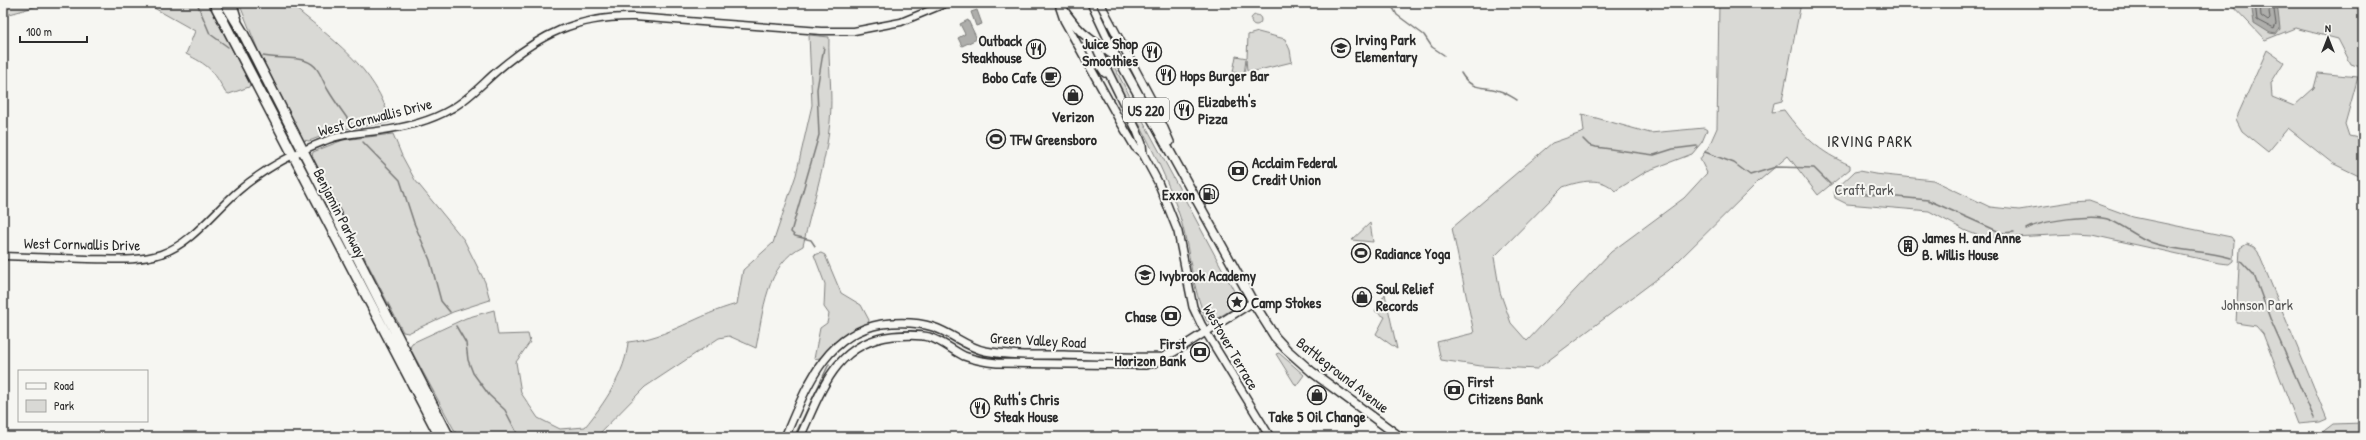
<svg xmlns="http://www.w3.org/2000/svg" width="2366" height="440" font-family="'Patrick Hand',sans-serif">
<style>
.green{fill:#d9d9d5;stroke:#828280}
.water{fill:#aeaeab;stroke:#7a7a78}
.lines{fill:none;stroke-linecap:round;stroke-linejoin:round}
.shore{stroke:#5f5f5e;stroke-width:1}
.stream{stroke:#7a7a78;stroke-width:1.5}
.tertiary-casing{stroke:#2b2b2b;stroke-width:9}
.secondary-casing{stroke:#2b2b2b;stroke-width:10}
.primary-casing{stroke:#2b2b2b;stroke-width:11}
.trunk-casing{stroke:#2b2b2b;stroke-width:12}
.tertiary{stroke:#f6f6f2;stroke-width:6}
.secondary{stroke:#f6f6f2;stroke-width:7}
.primary{stroke:#f6f6f2;stroke-width:8}
.trunk{stroke:#f6f6f2;stroke-width:9}
.labels{text-anchor:middle;dominant-baseline:central;stroke-width:4;stroke-linejoin:round;paint-order:stroke}
.shield{fill:#f6f6f2;stroke:#686867;stroke-width:1}
.shield-label{font-size:14px;font-weight:bold;fill:#2b2b2b}
.poi-label{font-size:15px;font-weight:bold;fill:#2b2b2b;stroke:#f6f6f2;text-anchor:start}
.street-label{font-size:15px;fill:#2b2b2b;stroke:#f6f6f2}
.park-label{font-size:15px;fill:#565656;stroke:#f6f6f2}
.neighbourhood-label{font-size:16px;letter-spacing:1px;fill:#2b2b2b;stroke:#f6f6f2}
</style>
<rect width="100%" height="100%" fill="#f6f6f2"/>
<filter id="ink" filterUnits="userSpaceOnUse"><feTurbulence type="fractalNoise" baseFrequency=".025" numOctaves="2"/><feDisplacementMap in="SourceGraphic" scale="8" xChannelSelector="R" yChannelSelector="G"/><feConvolveMatrix kernelMatrix="1 2 1 2 8 2 1 2 1" color-interpolation-filters="sRGB"/></filter>
<g filter="url(#ink)">
<path class="green" d="M3,3H41V5L3,16Z
M150,3H208L250,84L249,87L229,94L225,92C214,70 208,65 186,54L195,31L154,8Z
M239,3H289C329,37 378,69 390,122L338,130L309,141L303,140L258,50Z
M1719,3H1801L1782,101L1774,103L1772,112L1784,110C1804,137 1819,152 1850,165V169L1818,195L1788,156L1760,180L1669,270L1537,369L1481,366L1441,360L1437,342L1474,333L1452,228L1552,143L1584,132L1582,114L1650,133L1704,128L1707,130L1702,142L1692,154L1647,171L1615,191C1602,176 1580,181 1563,187L1494,257L1500,292L1511,323L1527,341L1611,252L1684,198L1707,173L1700,159L1709,146L1717,128Z
M2230,3H2363V68L2351,64L2338,39L2295,28L2265,40Z
M1251 20a5 5 0 1 1 10 0a5 5 0 1 1-10 0Z
M1258,32L1285,39L1290,50L1292,62L1251,72L1247,70L1246,59L1244,75L1233,72L1236,56L1247,58L1248,35Z
M809,35L829,37C828,65 833,93 830,122C826,164 812,204 803,246C766,264 763,312 756,348L729,336L719,338L645,387L596,437H458L410,348L412,343L466,318L494,310L498,335L528,334L530,342L516,362L521,393L538,418L560,429L585,427C604,404 626,372 628,342C669,338 698,314 737,304L743,270L773,243L796,175L812,105Z
M2267,50L2284,62L2271,83L2272,97L2294,106L2314,88L2318,73L2358,77L2345,124L2349,136L2363,139V178L2332,163L2288,128L2268,152L2242,131L2236,119Z
M1102,55L1110,59L1241,304L1211,322L1207,321C1191,288 1191,252 1180,217C1162,161 1130,107 1102,55Z
M393,134L402,156L415,180L464,240L485,282L490,300L453,312L408,333L403,332L312,156L313,152L343,140Z
M1859,171L1875,174L1933,180L1990,207L2019,210L2071,202L2089,201L2133,217L2231,237L2234,241L2233,261L2229,264L2219,263L2092,235L2074,234L1992,238L1982,237L1966,231L1929,211L1847,204L1835,198L1834,191L1854,172Z
M1370,223L1373,242L1352,240Z
M2247,244L2254,247L2258,252L2327,419L2320,422L2298,424L2263,334L2256,326L2236,323L2240,248Z
M821,253L825,255L841,293L861,305L869,320L868,324L841,337L820,358L814,359L820,328L827,323L829,314L824,307L825,284L814,255Z
M1385,294L1397,349L1376,334L1385,317L1375,311Z
M1279,353L1304,375L1296,386L1276,354Z
M2363,423V437H2316L2333,424Z"/>
<path class="water" d="M2251,3H2277L2280,29L2276,34L2270,33L2254,23Z
M977,10L982,24L976,26L971,12Z
M968,20L977,39L962,46L958,38L965,34L960,24Z"/>
<g class="lines">
<path class="shore" d="M2255,3L2257,20L2274,29L2276,24L2273,3
M2260,3L2261,16L2268,21L2270,19L2268,3"/>
<path class="stream" d="M197,3L210,34L228,47
M1387,3L1392,6L1397,15L1424,35L1432,47L1444,55
M263,56C277,59 293,56 306,61C320,66 321,79 328,90C335,102 343,112 351,124
M1461,73C1472,92 1484,85 1500,91C1506,93 1512,97 1517,100
M1583,139L1589,145L1596,147L1654,155L1673,149L1697,146
M363,142L400,180L414,223L430,260L441,301L450,312
M1705,152L1734,163L1750,175L1776,167L1814,168L1830,184
M1837,191L1928,200L2002,233L2014,232
M2026,229C2041,221 2094,213 2110,220C2124,226 2136,236 2150,242C2176,252 2205,250 2231,258
M815,246L811,240L795,236L791,232L819,135L817,89L824,47
M2241,261L2254,275L2271,321L2314,418
M456,326L466,343L468,360L473,373L489,395L505,410L519,437
M795,435L829,364"/>
<g class="tertiary-casing">
<path id="tertiary" d="M3,256C31,257 59,258 88,259C112,259 137,262 161,254C192,243 213,213 237,192C262,170 294,153 325,141C341,134 360,133 377,131C402,128 429,122 451,109C469,99 482,84 497,71C540,34 577,16 634,17L821,31H854L901,22L947,3"/>
</g>
<g class="secondary-casing">
<path id="secondary" d="M1091,3L1115,54
M1100,3L1152,101L1170,142
M1060,8L1064,20L1121,123L1135,147L1143,154L1158,182L1178,232L1193,307L1201,324L1270,437
M1093,41L1137,131L1142,144L1143,154
M1089,65L1099,64L1105,73
M785,437C806,389 824,334 882,324C899,322 917,322 933,327C952,333 966,347 985,351C1011,356 1038,355 1064,355C1097,356 1130,358 1163,357L1174,352L1253,302
M800,437C821,392 835,342 893,336C905,335 917,334 929,337C942,341 952,350 964,356C975,360 985,362 997,363L1145,365L1154,363L1163,357"/>
</g>
<g class="primary-casing">
<path id="primary" d="M232,3L237,19
M1059,3C1067,16 1077,30 1090,39C1102,48 1113,52 1122,65L1253,302L1275,337L1286,349L1312,372L1400,437"/>
</g>
<g class="trunk-casing">
<path id="trunk" d="M214,3L440,437
M225,3L242,31L449,437"/>
</g>
<use href="#tertiary" class="tertiary"/>
<use href="#secondary" class="secondary"/>
<use href="#primary" class="primary"/>
<use href="#trunk" class="trunk"/>
</g>
</g>
<defs>
<g id="school-ring" transform="scale(1)"><circle r="9.5" fill="#f6f6f2" stroke="#2b2b2b" stroke-width="1.5"/><path d="M0-5L7-2L0 1L-7-2ZM-4 1L0 2.5L4 1V4Q0 6-4 4Z" fill="#2b2b2b"/></g>
<g id="restaurant-ring" transform="scale(1)"><circle r="9.5" fill="#f6f6f2" stroke="#2b2b2b" stroke-width="1.5"/><path d="M-5-6h1v4h1v-4h1v4h1v-4h1v5L-1.5 .5V6h-2V.5L-5-1ZM5-6V6H3V1.5H1.5Q1.5-4 5-6Z" fill="#2b2b2b"/></g>
<g id="cafe-ring" transform="scale(1)"><circle r="9.5" fill="#f6f6f2" stroke="#2b2b2b" stroke-width="1.5"/><path d="M-5.5-4.5H6V0H3Q3 3.5 0 3.5H-2.5Q-5.5 3.5-5.5 0ZM3-3.2v2h1.7v-2ZM-6 4.5H4V6H-6Z" fill="#2b2b2b"/></g>
<g id="shop-ring" transform="scale(1)"><circle r="9.5" fill="#f6f6f2" stroke="#2b2b2b" stroke-width="1.5"/><path d="M-5-2.5h2.3a2.7 3.5 0 0 1 5.4 0H5L5.5 6h-11ZM-1.5-2.5h3a1.5 2.3 0 0 0-3 0Z" fill="#2b2b2b"/></g>
<g id="stadium-ring" transform="scale(1)"><circle r="9.5" fill="#f6f6f2" stroke="#2b2b2b" stroke-width="1.5"/><path d="M0-5a6.5 5 0 1 0 0 10a6.5 5 0 1 0 0-10ZM-3.5-1.8h7v3.6h-7Z" fill="#2b2b2b"/></g>
<g id="bank-ring" transform="scale(1)"><circle r="9.5" fill="#f6f6f2" stroke="#2b2b2b" stroke-width="1.5"/><path d="M-6-4H6V4H-6ZM0-2.3a2.3 2.3 0 1 0 0 4.6a2.3 2.3 0 1 0 0-4.6Z" fill="#2b2b2b"/></g>
<g id="fuel-ring" transform="scale(1)"><circle r="9.5" fill="#f6f6f2" stroke="#2b2b2b" stroke-width="1.5"/><path d="M-5.5-6h7V0h2V4h1.3V-2.5L3-4.5l.8-.8L6-3V5H2.5V1h-1V6h-7ZM-4.2-4.7v3.2H.2V-4.7Z" fill="#2b2b2b"/></g>
<g id="building-ring" transform="scale(1)"><circle r="9.5" fill="#f6f6f2" stroke="#2b2b2b" stroke-width="1.5"/><path d="M-4-6H4V6H1V3H-1V6H-4ZM-2.5-4.3h1.7v1.8h-1.7ZM.8-4.3h1.7v1.8H.8ZM-2.5-1h1.7V.8h-1.7ZM.8-1h1.7V.8H.8Z" fill="#2b2b2b"/></g>
<g id="sight-ring" transform="scale(1)"><circle r="9.5" fill="#f6f6f2" stroke="#2b2b2b" stroke-width="1.5"/><path d="M0-6L1.8-2.2L6-1.7L2.9 1.2L3.7 5.4L0 3.3L-3.7 5.4L-2.9 1.2L-6-1.7L-1.8-2.2Z" fill="#2b2b2b"/></g>
</defs>
<g fill-rule="evenodd">
<use href="#school-ring" x="1341" y="48"/>
<use href="#restaurant-ring" x="1036" y="49"/>
<use href="#restaurant-ring" x="1152" y="52"/>
<use href="#restaurant-ring" x="1166" y="75"/>
<use href="#cafe-ring" x="1051" y="77"/>
<use href="#shop-ring" x="1073" y="95"/>
<use href="#restaurant-ring" x="1184" y="110"/>
<use href="#stadium-ring" x="996" y="139"/>
<use href="#bank-ring" x="1238" y="171"/>
<use href="#fuel-ring" x="1209" y="194"/>
<use href="#building-ring" x="1908" y="246"/>
<use href="#stadium-ring" x="1361" y="253"/>
<use href="#school-ring" x="1145" y="275"/>
<use href="#shop-ring" x="1362" y="297"/>
<use href="#sight-ring" x="1237" y="302"/>
<use href="#bank-ring" x="1171" y="316"/>
<use href="#bank-ring" x="1200" y="352"/>
<use href="#bank-ring" x="1454" y="390"/>
<use href="#shop-ring" x="1317" y="395"/>
<use href="#restaurant-ring" x="980" y="408"/>
</g>
<g class="labels">
<rect class="shield" x="1123" y="98" width="46" height="24" rx="3"/>
<g class="shield-label">
<text x="1146" y="110">US 220</text>
</g>
<g class="poi-label">
<text x="1355" y="39">Irving Park<tspan x="1355" dy="17">Elementary</tspan></text>
<text x="1022" y="40" text-anchor="end">Outback<tspan x="1022" dy="17">Steakhouse</tspan></text>
<text x="1138" y="43" text-anchor="end">Juice Shop<tspan x="1138" dy="17">Smoothies</tspan></text>
<text x="1180" y="75">Hops Burger Bar</text>
<text x="1037" y="77" text-anchor="end">Bobo Cafe</text>
<text x="1198" y="101">Elizabeth's<tspan x="1198" dy="17">Pizza</tspan></text>
<text x="1073" y="116" text-anchor="middle">Verizon</text>
<text x="1010" y="139">TFW Greensboro</text>
<text x="1252" y="162">Acclaim Federal<tspan x="1252" dy="17">Credit Union</tspan></text>
<text x="1195" y="194" text-anchor="end">Exxon</text>
<text x="1922" y="237">James H. and Anne<tspan x="1922" dy="17">B. Willis House</tspan></text>
<text x="1375" y="253">Radiance Yoga</text>
<text x="1159" y="275">Ivybrook Academy</text>
<text x="1376" y="288">Soul Relief<tspan x="1376" dy="17">Records</tspan></text>
<text x="1251" y="302">Camp Stokes</text>
<text x="1157" y="316" text-anchor="end">Chase</text>
<text x="1186" y="343" text-anchor="end">First<tspan x="1186" dy="17">Horizon Bank</tspan></text>
<text x="1468" y="381">First<tspan x="1468" dy="17">Citizens Bank</tspan></text>
<text x="994" y="399">Ruth's Chris<tspan x="994" dy="17">Steak House</tspan></text>
<text x="1317" y="416" text-anchor="middle">Take 5 Oil Change</text>
</g>
<g class="street-label">
<text transform="translate(375 117) rotate(-14)">West Cornwallis Drive</text>
<text transform="translate(340 213) rotate(63)">Benjamin Parkway</text>
<text transform="translate(82 244) rotate(1)">West Cornwallis Drive</text>
<text transform="translate(1038 340) rotate(3)">Green Valley Road</text>
<text transform="translate(1231 347) rotate(60)">Westover Terrace</text>
<text transform="translate(1343 375) rotate(38)">Battleground Avenue</text>
</g>
<g class="park-label">
<text x="1864" y="189">Craft Park</text>
<text x="2257" y="304">Johnson Park</text>
</g>
<g class="neighbourhood-label">
<text x="1870" y="141">IRVING PARK</text>
</g>
</g>
<rect width="2366" height="440" fill="none" stroke="#f6f6f2" stroke-width="16"/>
<rect x="8" y="8" width="2350" height="424" fill="none" stroke="#2b2b2b" stroke-width="1.5" filter="url(#ink)"/>
<rect x="18" y="370" width="130" height="52" fill="#f6f6f2" stroke="#a5a5a2"/>
<rect x="26" y="383" width="20" height="6" fill="#f6f6f2" stroke="#a5a5a2"/>
<text x="54" y="390" font-size="12" fill="#2b2b2b">Road</text>
<rect x="26" y="400" width="20" height="12" fill="#d9d9d5" stroke="#a5a5a2"/>
<text x="54" y="410" font-size="12" fill="#2b2b2b">Park</text>
<g transform="translate(2328 38)" stroke="#f6f6f2" stroke-width="3" paint-order="stroke">
<path d="M0-3L7 15L0 10L-7 15Z" fill="#2b2b2b"/>
<text y="-6" font-size="11" font-weight="bold" text-anchor="middle" fill="#2b2b2b">N</text>
</g>
<path d="M20 36v6h67v-6" fill="none" stroke="#2b2b2b" stroke-width="2"/>
<text x="26" y="36" font-size="12" fill="#2b2b2b" stroke="#f6f6f2" stroke-width="3" paint-order="stroke">100 m</text>
</svg>
